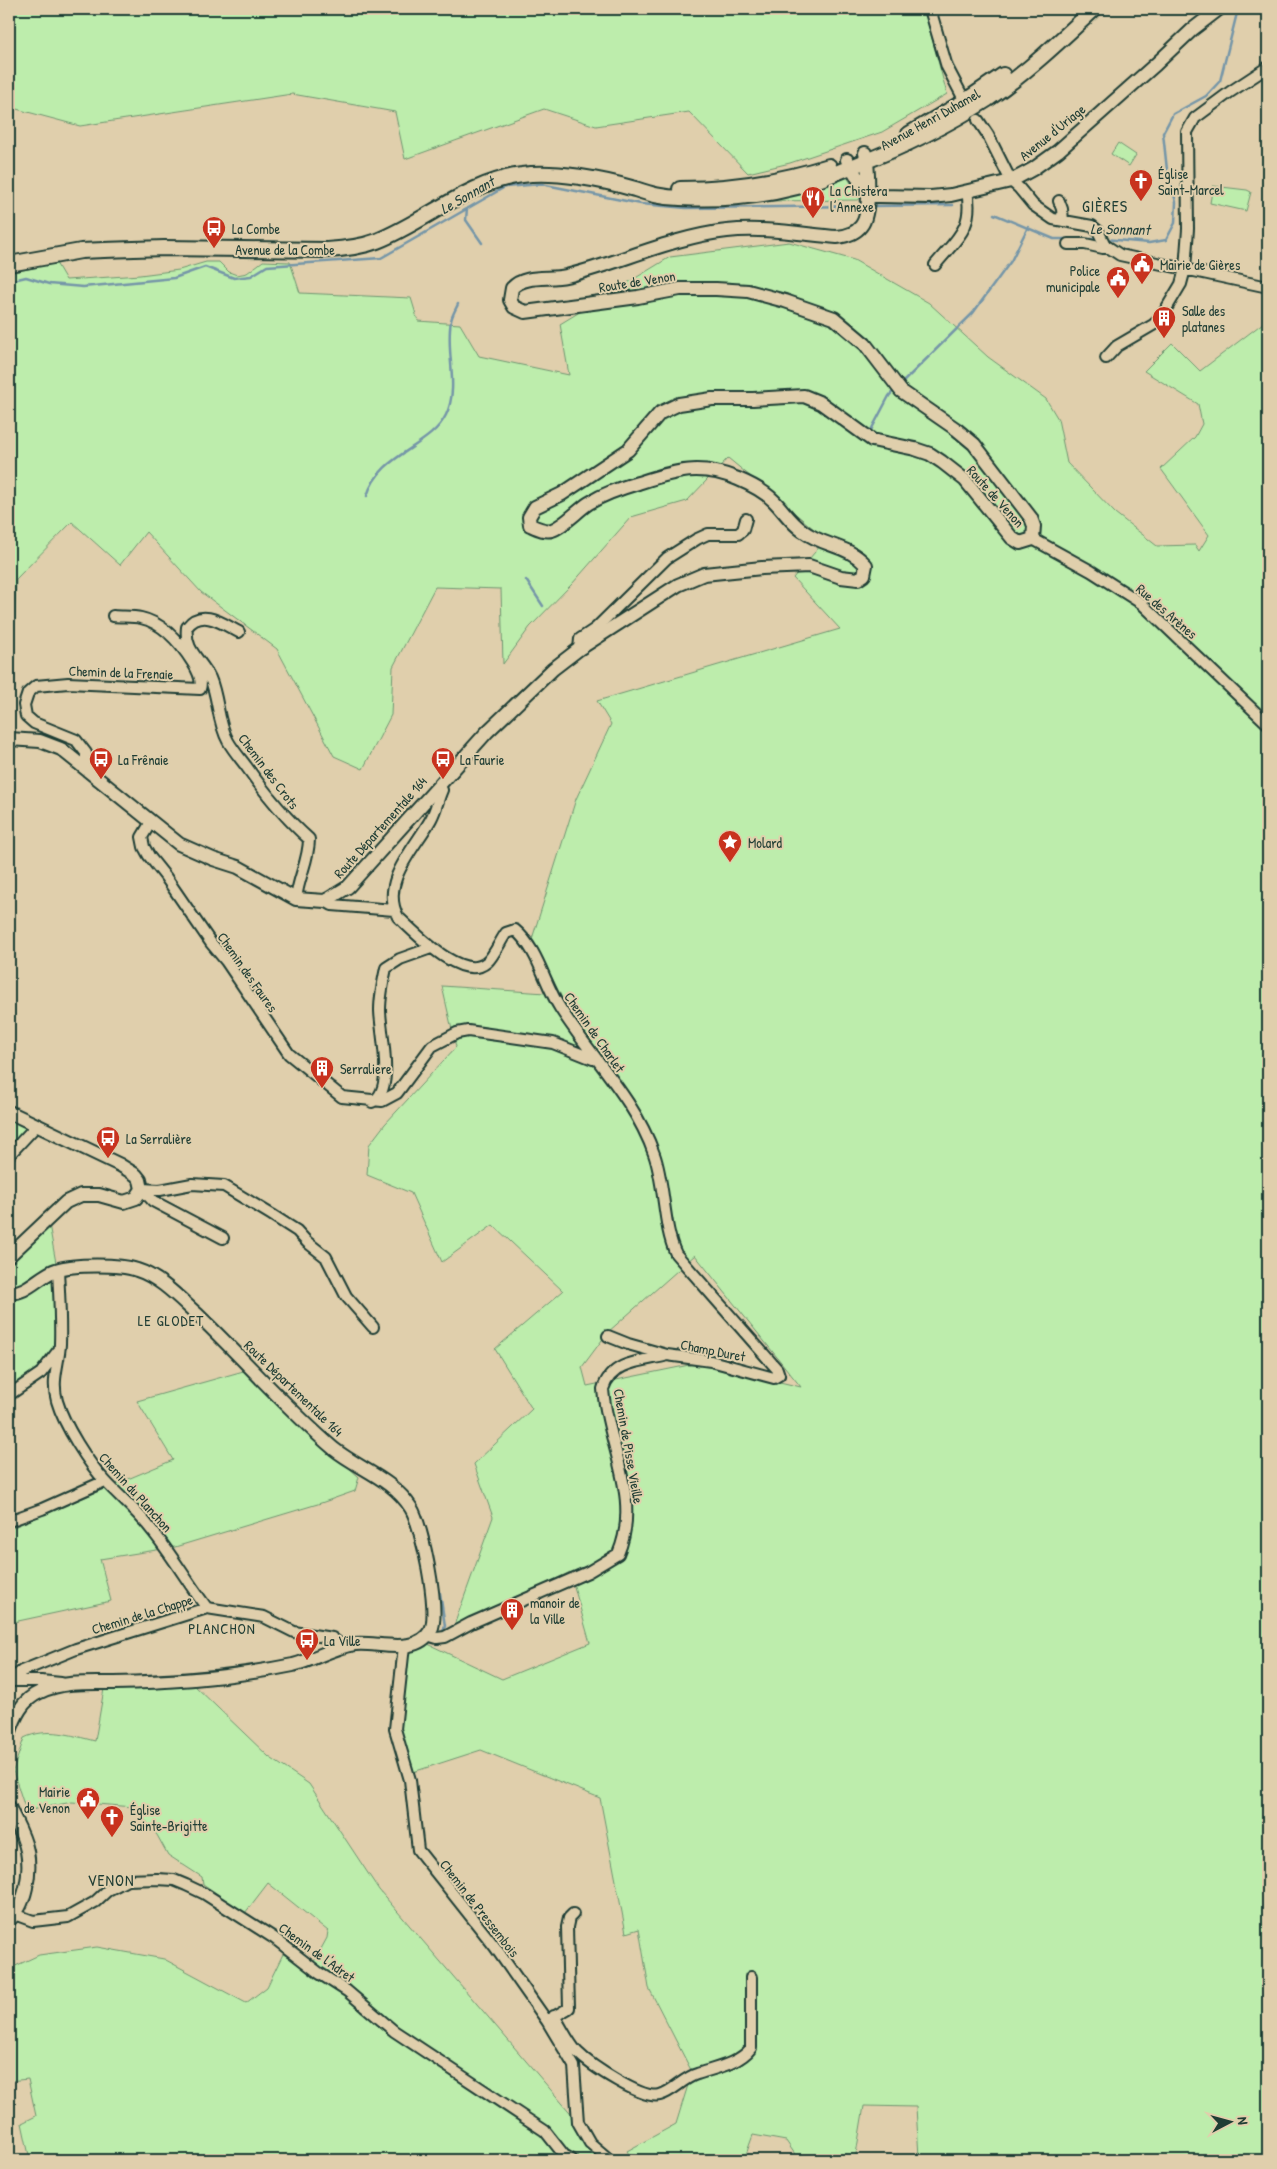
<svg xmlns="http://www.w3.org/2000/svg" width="1277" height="2169" font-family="'Patrick Hand',sans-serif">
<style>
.green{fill:#bdedac;stroke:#6e9570;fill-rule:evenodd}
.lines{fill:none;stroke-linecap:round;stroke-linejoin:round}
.stream{stroke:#7596a8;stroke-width:2.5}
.minor-casing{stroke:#1f3d34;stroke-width:14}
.tertiary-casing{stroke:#1f3d34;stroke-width:16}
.secondary-casing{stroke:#1f3d34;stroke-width:18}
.minor{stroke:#e0cfac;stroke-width:10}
.tertiary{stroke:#e0cfac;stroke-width:12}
.secondary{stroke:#e0cfac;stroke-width:14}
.labels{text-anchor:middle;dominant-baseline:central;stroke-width:4;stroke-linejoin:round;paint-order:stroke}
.street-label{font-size:14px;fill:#1f3d34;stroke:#e0cfac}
.poi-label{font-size:14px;fill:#1f3d34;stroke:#e0cfac;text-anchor:start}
.water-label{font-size:15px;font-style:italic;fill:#26443e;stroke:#e0cfac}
.neighbourhood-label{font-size:15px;letter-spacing:1px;fill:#1f3d34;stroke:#e0cfac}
.quarter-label{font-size:16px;letter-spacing:1px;fill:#1f3d34;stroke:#e0cfac}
</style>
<rect width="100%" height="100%" fill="#e0cfac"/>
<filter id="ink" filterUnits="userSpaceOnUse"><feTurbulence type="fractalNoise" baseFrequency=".02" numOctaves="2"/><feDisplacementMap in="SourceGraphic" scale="10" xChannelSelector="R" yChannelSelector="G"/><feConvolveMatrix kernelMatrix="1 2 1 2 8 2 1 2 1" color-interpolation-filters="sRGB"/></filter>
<g filter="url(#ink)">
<path class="green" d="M9,9H924L947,94L882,132L790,163L748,173L689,112L596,126L544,109L405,159L395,112L292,94L80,126L9,107Z
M1118,143L1136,155L1129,166L1111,154Z
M845,174L861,198L858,200L769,201V198Z
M1213,186L1247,190L1251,192L1246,211L1210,203Z
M789,242L854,260L929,303L988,357L1046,399L1058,419L1067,463L1115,513L1157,546L1195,545L1199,551L1209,535L1161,469L1195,437L1202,424L1198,404L1144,371L1172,343L1200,371L1263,323L1267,310L1268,295V2160H915L919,2157L916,2107L864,2106L855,2160H799L786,2141L753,2135L744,2160H633L627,2151L676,2124L692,2072L649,1988L639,1929L626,1933L600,1798L481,1750L413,1772L401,1733L400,1715L407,1651L428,1644L502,1679L590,1643L570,1572L452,1631L493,1517L474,1464L532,1409L495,1349L563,1291L493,1225L442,1262L411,1193L367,1175L369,1145L385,1124L456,1047L442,986L560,994L532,939L576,799L611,724L597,701L840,629L793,578L826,539L728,458L687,501L631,517L572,584L530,627L503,664L501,589L435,587L393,667L391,715L363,769L334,756L277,649L201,592L146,532L120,565L72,522L16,579L14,640L9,643V273L56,263L66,280L140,275L179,270L206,262H219L229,272L237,275L247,273L263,261L290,262L300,293L411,298L418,321L460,324L479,356L569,375L560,324L670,257ZM695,1255L801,1387L699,1363L587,1386L582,1367L608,1332Z
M9,1119L29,1130L9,1150Z
M49,1224L56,1263L57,1342L44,1365L9,1389V1264Z
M247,1370L276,1401L359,1477L355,1491L321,1503L175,1547L100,1559L111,1601L9,1623V1529L173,1460L137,1401Z
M193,1684L269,1757L309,1784L379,1890L611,2160H30L22,2123L36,2116L28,2079L9,2081V1969L39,1955L97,1947L164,1959L246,2003L267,1987L283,1954L310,1969L327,1938L328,1931L268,1883L245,1913L203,1884L202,1877L168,1855L157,1835L134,1807L72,1802L26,1811L13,1771L24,1738C47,1727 71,1735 95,1741L104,1689Z"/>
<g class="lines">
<path class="stream" d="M872,206L953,205
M467,208L466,220L482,243
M994,214L1054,239H1100
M1105,239L1149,243L1166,240L1175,223L1176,202L1167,170L1163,133L1173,114L1206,96L1220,81L1237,13V9
M9,281L26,277L49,284L83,287L174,278L205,267L234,278L251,276L267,266L381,258L505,187L541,184L641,204L686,208L864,206
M901,384L973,313L1011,261L1028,227
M869,434L889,396L895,389
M367,496C380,453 430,448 446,415C460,386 445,352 451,321C452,315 456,309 458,304
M526,580L543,606
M440,1593L445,1626L442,1634"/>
<g class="minor-casing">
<path id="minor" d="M930,9L947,67L968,107
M978,120L988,135L1011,181L1019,188L1033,205L1053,219L1092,226L1098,231L1105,245L1120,255L1268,287
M1059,201L1062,209L1063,221
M1068,244H1085L1103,248H1109
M935,265C957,238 974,228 967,191
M1106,358L1117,346L1153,325L1160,319L1181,284L1185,269L1188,229L1187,132L1195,118L1230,92L1268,67
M1033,539L1091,571L1141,603L1268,724
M239,632C222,623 202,608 187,627C184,651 201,659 210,678C219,699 217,721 228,741C233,750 240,758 246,766C265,793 284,817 309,839C309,860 298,878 296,899
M579,649L580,639L595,629L667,558L697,539L708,534H738L743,530L746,519
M86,768V753L76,740L34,723L26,716L24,705L28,693L36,686L68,683L200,689C203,680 198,671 193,663C181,644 164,623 141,618C132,616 122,617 113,616
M439,785L442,790C438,799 436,810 431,819C416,847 379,882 398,917C414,931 462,984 487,962C493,957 501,940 506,933L515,930C538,949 544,983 560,1008C591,1057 635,1099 654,1154C665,1184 663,1227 676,1254L777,1369L779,1375L774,1378L711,1361L667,1355L628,1344L608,1336
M151,822L142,837L144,847L149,856L165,876L211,943L226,961L289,1054L342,1097L382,1101L397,1093L432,1046L457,1033L468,1031L553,1043L593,1059
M325,901L332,905L394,910
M372,1102C396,1091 380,1031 380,1010C380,996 383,982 386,968L400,959L431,948
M9,1155L36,1126
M142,1189L160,1190L192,1184L224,1186L272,1215L297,1231L307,1242L326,1257L346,1296L373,1327
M142,1189L153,1201L223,1238
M58,1269C59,1294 61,1319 60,1344C59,1364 51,1380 57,1401C64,1425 88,1463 106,1482C120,1497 137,1511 150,1528C171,1553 187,1582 207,1608
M9,1395L41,1373L58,1351
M9,1521L42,1509L105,1481
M427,1635L437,1638L445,1637L471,1623L588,1572L618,1554C642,1498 607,1444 603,1389C611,1362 641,1361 664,1356
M404,1646L395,1729L410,1780L418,1850L495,1947L547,2021L574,2066L578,2122L590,2143L610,2160
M9,1681L22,1671L76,1649L207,1608L264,1617L294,1632L332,1638L343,1647
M9,1681H41L61,1683
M9,1912L33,1921L68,1917L95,1902L108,1890L127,1880L157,1879L174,1880L186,1885L205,1894L274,1938L319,1973L347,1991L394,2031L545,2131L564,2155L572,2160
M554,2016C562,2028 568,2042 577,2052C590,2065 642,2100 660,2095C674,2091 683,2078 697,2074C715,2068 739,2064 751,2048V1977
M550,2019L569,2008L567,1927L569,1918L573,1914"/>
</g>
<g class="tertiary-casing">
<path id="tertiary" d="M847,160L867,194
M867,194L880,196L931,197L951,195L1011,181L1033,169L1058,151L1156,64L1193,29L1219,9
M9,739L40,741L61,749L179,844L213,859L238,867L296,899L325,901L348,887L487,732L553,669L579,649L678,585L704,574L762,568L809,566L841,577L858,579L864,575L866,565C847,544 824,547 803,531C791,523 784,511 774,501C765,492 750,484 738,479C699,463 676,471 638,483C621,488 605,493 589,503C578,510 564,526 552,530C545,532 537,528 530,525L529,517L535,507L562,494L628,450L660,413L679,404L712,399H753L804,396L821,403L872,440L915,449L930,454L942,462L965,480L1012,538L1020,543L1033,539L1034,526L1031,518L974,444L956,429L901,391L865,344L834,318L785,301L748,291L716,289H680L638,297L525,312L514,307L510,300L512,288C525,274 549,280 566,276C620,263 672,237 727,231C763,227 801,234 837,237C846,236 855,234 861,226C871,214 869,168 865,153
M9,1112L120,1165L136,1175L140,1180L142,1189L136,1198L124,1202L99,1195H81L66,1202L9,1256
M9,1292C26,1295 40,1275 56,1270C73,1264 120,1264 137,1270C160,1277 181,1300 198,1315C244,1359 286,1408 334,1449C359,1469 393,1479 411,1508C422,1525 440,1612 431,1630C416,1657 376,1641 355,1644C333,1647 314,1660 293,1665C235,1677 174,1682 115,1683C90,1683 63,1681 40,1692C22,1700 15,1716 9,1734
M9,1807C15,1821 24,1835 27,1851C31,1872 26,1906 9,1920"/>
</g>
<g class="secondary-casing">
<path id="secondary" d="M909,134L965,101L1003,75
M680,189C730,189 781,181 829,166
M9,264L81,251L104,250L164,248L327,250C344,249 361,247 377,241C427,221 467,182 522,175C554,170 604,180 635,189C650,194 663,198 680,198C719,200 759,197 797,187C817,182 837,172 856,165C903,147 946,126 988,99C1026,73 1061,40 1094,9"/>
</g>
<use href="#minor" class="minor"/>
<use href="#tertiary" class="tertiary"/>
<use href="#secondary" class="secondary"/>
</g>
</g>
<defs>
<g id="church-pin" transform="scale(1.25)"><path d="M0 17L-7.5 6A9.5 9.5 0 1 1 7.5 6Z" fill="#c8321e" stroke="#e0cfac"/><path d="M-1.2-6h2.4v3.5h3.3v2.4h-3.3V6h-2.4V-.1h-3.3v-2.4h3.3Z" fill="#fff"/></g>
<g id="restaurant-pin" transform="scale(1.25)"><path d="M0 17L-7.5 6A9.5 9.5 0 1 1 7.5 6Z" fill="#c8321e" stroke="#e0cfac"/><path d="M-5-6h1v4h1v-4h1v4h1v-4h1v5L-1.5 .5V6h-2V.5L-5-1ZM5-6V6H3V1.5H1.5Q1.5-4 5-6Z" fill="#fff"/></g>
<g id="bus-pin" transform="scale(1.25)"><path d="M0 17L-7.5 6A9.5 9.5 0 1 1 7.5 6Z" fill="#c8321e" stroke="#e0cfac"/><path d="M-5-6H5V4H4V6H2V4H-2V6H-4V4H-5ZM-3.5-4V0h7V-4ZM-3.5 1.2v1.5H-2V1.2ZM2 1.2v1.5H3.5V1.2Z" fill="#fff"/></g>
<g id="civic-pin" transform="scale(1.25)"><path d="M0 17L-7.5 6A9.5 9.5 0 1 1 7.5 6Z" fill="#c8321e" stroke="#e0cfac"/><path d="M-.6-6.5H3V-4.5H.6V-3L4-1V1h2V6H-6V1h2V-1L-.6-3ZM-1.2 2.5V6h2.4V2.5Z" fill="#fff"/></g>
<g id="building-pin" transform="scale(1.25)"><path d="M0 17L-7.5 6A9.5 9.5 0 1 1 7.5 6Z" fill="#c8321e" stroke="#e0cfac"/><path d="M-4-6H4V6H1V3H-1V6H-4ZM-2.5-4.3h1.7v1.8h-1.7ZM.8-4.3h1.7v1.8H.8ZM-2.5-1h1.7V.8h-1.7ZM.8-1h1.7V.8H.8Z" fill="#fff"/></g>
<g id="sight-pin" transform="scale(1.25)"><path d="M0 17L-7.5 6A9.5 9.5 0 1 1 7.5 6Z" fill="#c8321e" stroke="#e0cfac"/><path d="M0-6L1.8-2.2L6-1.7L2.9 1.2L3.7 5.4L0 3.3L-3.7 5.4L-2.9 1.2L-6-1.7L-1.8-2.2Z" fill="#fff"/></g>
</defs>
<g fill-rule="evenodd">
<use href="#church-pin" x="1141" y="181"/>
<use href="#restaurant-pin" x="813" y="198"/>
<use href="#bus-pin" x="214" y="228"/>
<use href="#civic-pin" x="1142" y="264"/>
<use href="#civic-pin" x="1118" y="278"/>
<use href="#building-pin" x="1164" y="318"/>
<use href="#bus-pin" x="101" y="759"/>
<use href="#bus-pin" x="443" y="759"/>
<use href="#sight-pin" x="730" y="842"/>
<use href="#building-pin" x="322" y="1068"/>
<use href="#bus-pin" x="108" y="1138"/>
<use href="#building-pin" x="512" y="1610"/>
<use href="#bus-pin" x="307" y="1640"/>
<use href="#civic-pin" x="88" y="1799"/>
<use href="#church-pin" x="112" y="1817"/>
</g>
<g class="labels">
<g class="street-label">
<text transform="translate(930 119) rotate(-29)">Avenue Henri Duhamel</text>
<text transform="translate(1052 132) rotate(-39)">Avenue d'Uriage</text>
<text x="285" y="249">Avenue de la Combe</text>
<text transform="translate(637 281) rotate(-9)">Route de Venon</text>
<text transform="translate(996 496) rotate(48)">Route de Venon</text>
<text transform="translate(1167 611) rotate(41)">Rue des Arènes</text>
<text transform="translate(121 672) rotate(2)">Chemin de la Frenaie</text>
<text transform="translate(269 771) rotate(53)">Chemin des Crots</text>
<text transform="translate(380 827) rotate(-48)">Route Départementale 164</text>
<text transform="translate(248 972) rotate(55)">Chemin des Faures</text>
<text transform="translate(595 1032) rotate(55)">Chemin de Charlet</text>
<text transform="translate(713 1350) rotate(11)">Champ Duret</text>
<text transform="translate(294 1388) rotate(44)">Route Départementale 164</text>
<text transform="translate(629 1446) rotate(80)">Chemin de Pisse Vieille</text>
<text transform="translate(136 1492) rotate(48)">Chemin du Planchon</text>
<text transform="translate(142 1614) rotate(-17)">Chemin de la Chappe</text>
<text transform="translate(480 1908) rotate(52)">Chemin de Pressembois</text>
<text transform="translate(317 1952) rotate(36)">Chemin de l'Adret</text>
</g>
<g class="poi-label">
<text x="1158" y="173">Église<tspan x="1158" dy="16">Saint-Marcel</tspan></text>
<text x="830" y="190">La Chistera<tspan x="830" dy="16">l’Annexe</tspan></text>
<text x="232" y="228">La Combe</text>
<text x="1160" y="264">Mairie de Gières</text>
<text x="1100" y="270" text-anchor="end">Police<tspan x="1100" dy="16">municipale</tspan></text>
<text x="1182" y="310">Salle des<tspan x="1182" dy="16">platanes</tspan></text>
<text x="118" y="759">La Frênaie</text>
<text x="460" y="759">La Faurie</text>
<text x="748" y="842">Molard</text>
<text x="340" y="1068">Serraliere</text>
<text x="126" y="1138">La Serralière</text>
<text x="530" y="1602">manoir de<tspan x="530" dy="16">la Ville</tspan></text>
<text x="324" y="1640">La Ville</text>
<text x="70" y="1791" text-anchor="end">Mairie<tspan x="70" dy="16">de Venon</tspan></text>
<text x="130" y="1809">Église<tspan x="130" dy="16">Sainte-Brigitte</tspan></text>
</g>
<g class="water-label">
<text transform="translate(467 195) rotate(-30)">Le Sonnant</text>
<text transform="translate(1120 229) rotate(1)">Le Sonnant</text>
</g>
<g class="neighbourhood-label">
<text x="171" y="1320">LE GLODET</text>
<text x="222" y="1628">PLANCHON</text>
</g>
<g class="quarter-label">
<text x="1105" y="206">GIÈRES</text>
<text x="111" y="1880">VENON</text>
</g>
</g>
<rect width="1277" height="2169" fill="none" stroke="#e0cfac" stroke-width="30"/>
<rect x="15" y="15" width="1247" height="2139" fill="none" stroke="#1f3d34" stroke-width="2" filter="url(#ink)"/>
<g transform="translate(1230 2122) rotate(84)" stroke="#e0cfac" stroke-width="4" paint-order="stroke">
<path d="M0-4L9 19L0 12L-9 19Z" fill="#1f3d34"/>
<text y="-8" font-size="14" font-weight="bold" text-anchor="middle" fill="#1f3d34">N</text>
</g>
</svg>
